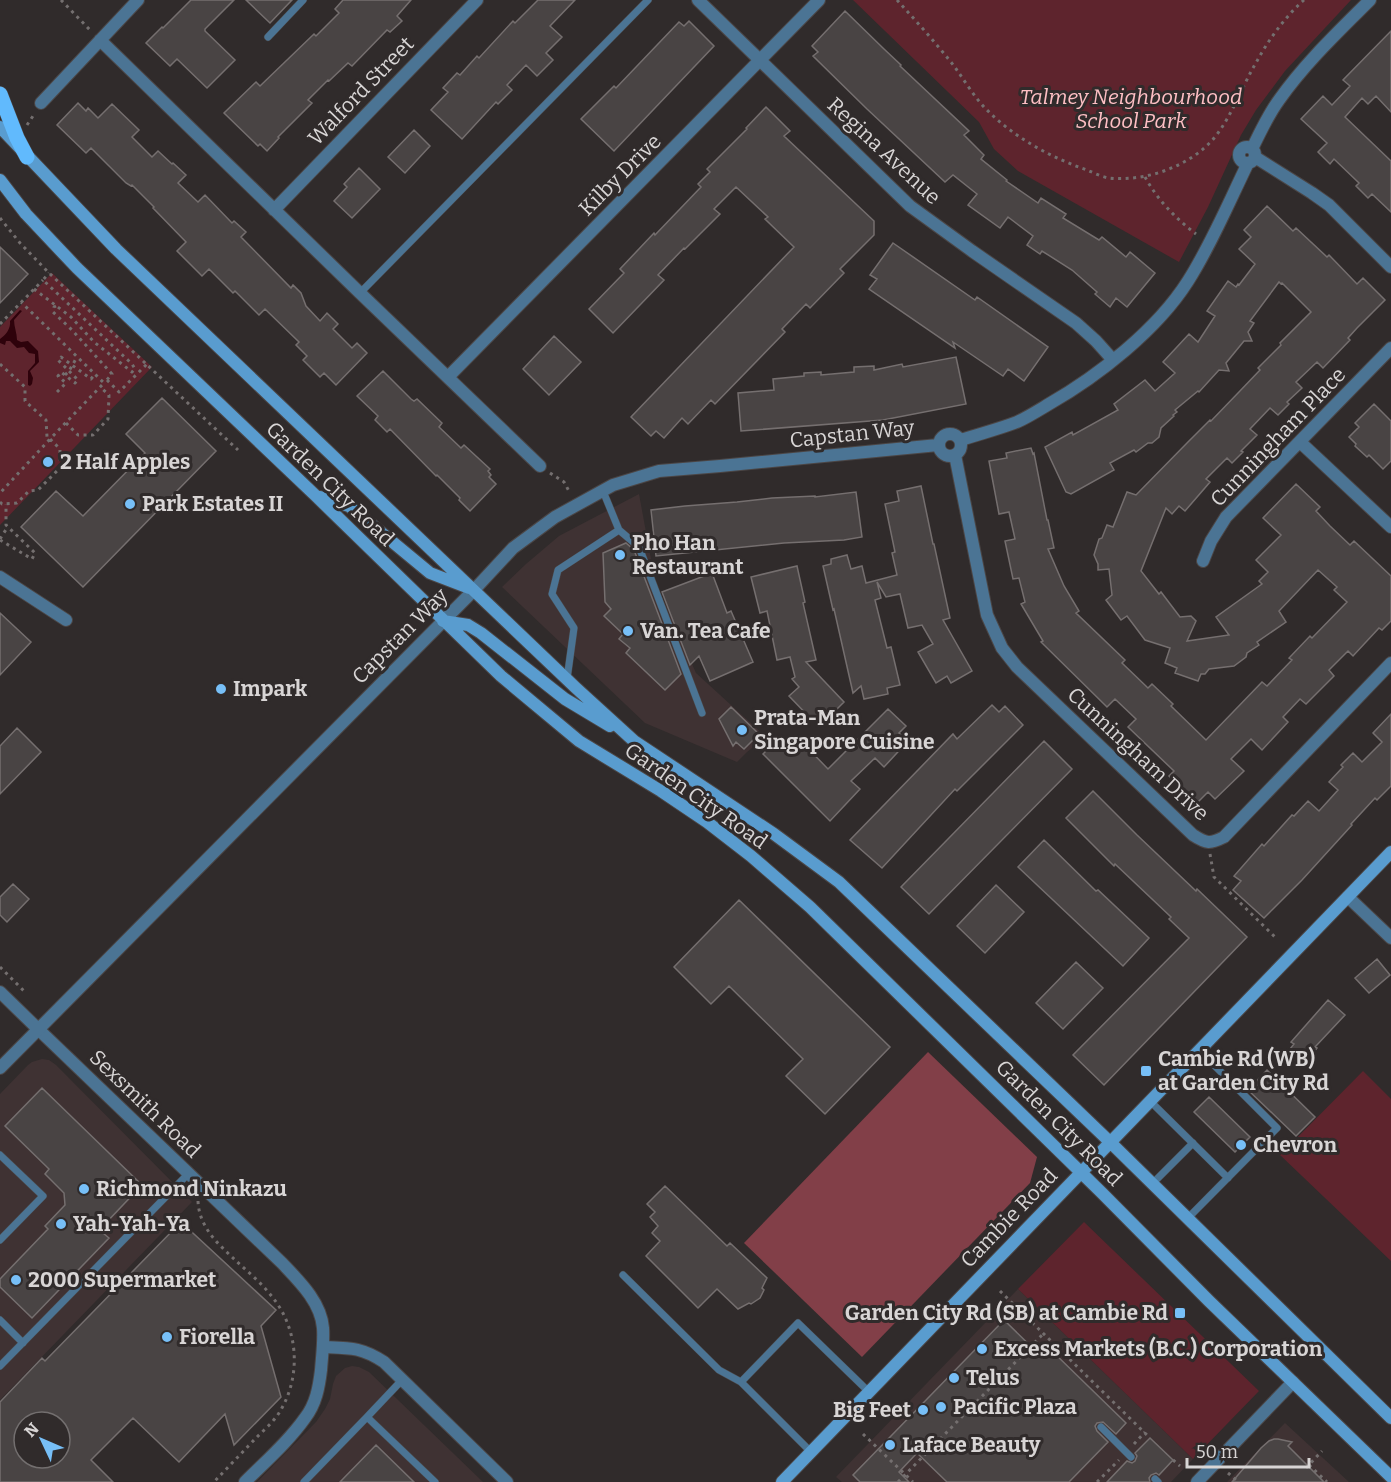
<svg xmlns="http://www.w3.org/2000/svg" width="1391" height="1482" font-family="Bitter,serif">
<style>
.built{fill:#3f3233}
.green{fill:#5e242d}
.forest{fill:#823f48}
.water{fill:#2e020b}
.building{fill:#494444;stroke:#756f6f;stroke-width:1.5;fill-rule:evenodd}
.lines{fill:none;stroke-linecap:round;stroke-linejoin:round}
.service-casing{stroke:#4b4646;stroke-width:8}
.minor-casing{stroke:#4b4646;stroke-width:14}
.tertiary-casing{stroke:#4b4646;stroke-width:14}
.secondary-casing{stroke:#4b4646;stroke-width:14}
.primary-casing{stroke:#4b4646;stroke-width:16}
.path{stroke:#746f6f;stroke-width:3;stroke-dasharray:3 4.5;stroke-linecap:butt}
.service{stroke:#4b7494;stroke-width:7}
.minor{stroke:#4b7494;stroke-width:12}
.tertiary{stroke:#4b7494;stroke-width:12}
.secondary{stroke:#599ccf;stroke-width:12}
.primary{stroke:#61bafd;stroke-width:15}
.poi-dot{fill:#77bff7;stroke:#302b2b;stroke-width:2}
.labels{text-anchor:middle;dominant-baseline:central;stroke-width:6;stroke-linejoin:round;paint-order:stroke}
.street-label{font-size:21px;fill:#d8d5d5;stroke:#302b2b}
.park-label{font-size:21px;font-style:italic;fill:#febfc4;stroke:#302b2b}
.poi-label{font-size:21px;font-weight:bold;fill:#d8d5d5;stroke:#302b2b;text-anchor:start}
</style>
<rect width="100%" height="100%" fill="#302b2b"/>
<path class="built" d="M639,494L655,581L696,673L766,737L747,752L737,762L645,723L502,587L526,564L559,536Z
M42,1059L49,1060L56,1065L192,1202L0,1400V1094L28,1065L32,1062Z
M1018,1289L1193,1459L1171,1482H842L836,1477Z
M352,1366L359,1367L369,1372L483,1482H257L316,1422L325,1409L330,1399L333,1384L336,1376L345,1368Z
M1285,1423L1349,1482H1227Z"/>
<path class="green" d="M853,0H1351L1285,71L1256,110L1241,135L1208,207L1179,262L1018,171L994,149L979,122Z
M52,273L152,367L0,525V327Z
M1363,1071L1391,1099V1261L1280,1155Z
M1084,1222L1259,1391L1193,1459L1018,1289Z"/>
<path class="forest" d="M928,1052L1037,1157L1030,1183L862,1357L744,1243Z"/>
<path class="water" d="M20,310L22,311L14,320C14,327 17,333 17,340L21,342L28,341L38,351L39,362L30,371L33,378L32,384L30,386L28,385V371L35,363V354L29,353L24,347L17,348L10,341H6L5,345L0,343V339C6,335 11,328 10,321Z"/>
<path class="building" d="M191,0H234L205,29V31L235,60L207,88L177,59L170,66L146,43L162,27L163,28Z
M246,0H292L270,23Z
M343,0H411L397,16L402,21L390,32L387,30L352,66L348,63L329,81L328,80L308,100L312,103L278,137L279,138L267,151L260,144L258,146L224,113L256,82L260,86L314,34L316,36L339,13L335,9Z
M538,0H575L550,26L562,37L546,53L553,60L537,76L526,65L507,85L512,90L498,104L496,102L462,139L431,110L448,92L443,88L457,73L460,75L477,56L479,58L513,21L515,23Z
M845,11L884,49L901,65L900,66L969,131L964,135L984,155L981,159L1007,180L1006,181L1038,203L1041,198L1066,214L1063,218L1099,240L1102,237L1126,257L1130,252L1155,273L1127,307L1116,298L1110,307L1095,294L1097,292L1072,270L1042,251L1040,254L1027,245L1033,236L1008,217L1000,228L968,205L977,194L953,175L945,182L867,109L813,56L818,52L812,46Z
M689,21L714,46L614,151L581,119L614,86L616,88L679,22L684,26Z
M1391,31V112L1376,96L1368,104L1362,98L1345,117L1391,161V212L1372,194L1368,198L1356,186L1359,183L1334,159L1330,164L1318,152L1327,143L1301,119L1323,96L1332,105L1350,86L1343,80Z
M78,103L86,111L88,108L98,118L112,104L139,130L132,137L152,157L158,151L172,164L173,163L186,175L178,183L198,202L205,195L232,223L234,221L246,232L241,237L291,288L293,285L301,293L306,306L320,321L327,313L338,324L333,329L352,348L357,343L367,353L336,385L324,373L320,377L303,360L307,356L296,345L299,342L265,309L259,315L235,291L233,293L209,269L202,276L177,251L186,242L153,208L154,207L132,185L131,186L126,183L91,148L86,153L57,125Z
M766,107L790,131L784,136L874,221V235L840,269L844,273L810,308L806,304L782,329L785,332L715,404L711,400L688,424L682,418L664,438L656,431L651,436L631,417L794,247L765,219L768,217L736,187L714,209L720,214L685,249L684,248L658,275L664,280L613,333L589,309L624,273L620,269L654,233L655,235L701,187L698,184L710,172L707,169L747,129L746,128Z
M414,130L430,146L405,173L388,157Z
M359,168L380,189L352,218L334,201L347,187L344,184Z
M1267,206L1293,231L1296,228L1327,257L1329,255L1357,284L1363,278L1385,300L1357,328L1348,338L1350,340L1323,368L1317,362L1296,382L1302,388L1287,402L1289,404L1278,415L1270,408L1250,429L1257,435L1241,451L1243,452L1232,463L1227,458L1206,479L1210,482L1185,511L1179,506L1172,514L1166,508L1141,571L1159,594L1161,592L1180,617L1191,616L1196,621L1187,641L1229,635L1216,617L1262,584L1259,581L1268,572L1256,560L1281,535L1263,518L1296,484L1320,507L1316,511L1330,526L1350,545L1354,541L1391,576V621L1382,630L1379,628L1353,656L1348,651L1329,670L1334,676L1306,704L1300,699L1283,717L1288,722L1262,750L1251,739L1231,759L1244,771L1215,799L1208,792L1197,803L1169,776L1174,771L1128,727L1136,719L1115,699L1107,707L1041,642L1043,641L1021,604L1025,602L1019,578L1013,579L1005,541L1015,539L1009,512L999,514L989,461L1007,458L1006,453L1031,448L1033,454L1034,453L1047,520H1048L1054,548L1048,549L1064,586L1079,611L1076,613L1125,660L1122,663L1148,688L1152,684L1173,704L1171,706L1206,740L1262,682L1267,686L1292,660L1289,658L1310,636L1312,638L1347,602L1334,590L1337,587L1318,570L1279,611L1286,622L1257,642L1259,645L1247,653L1246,657L1234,666L1209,669L1205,674H1201L1198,681L1175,673L1177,668L1165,663L1170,648L1145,640L1127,616L1121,620L1106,600L1112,595L1109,569L1098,570V564L1094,555L1099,539L1102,538L1107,525L1113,527L1127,492L1136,495L1187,443L1210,420L1211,421L1238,393L1260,370L1258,368L1281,345L1280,343L1311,312L1282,283L1281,284L1279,282L1250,321L1254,323L1248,332L1252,341H1244L1226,363L1229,371L1219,370L1199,392L1198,391L1175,410L1177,412L1173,415L1174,416L1161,428L1159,437L1152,443H1148L1136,452L1134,450L1110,463L1114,470L1071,494L1066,492L1045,447L1072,432L1073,435L1118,410L1114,404L1145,380L1155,391L1175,373L1163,362L1189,334L1198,342L1215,316L1207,311L1228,281L1236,287L1238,284L1239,285L1255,264L1239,249L1251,237L1244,230Z
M893,243L975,300L977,297L1048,347L1024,381L1008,369L1003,376L953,342L955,348L869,289L877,279L870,275Z
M0,247L28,274L0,303Z
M554,336L581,362L549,395L523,369Z
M956,357L966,404L883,420L741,431L738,393L774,390L773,379L804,376V373L821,372V375L854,372V367L874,366V370L902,364L903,367Z
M383,371L411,399L414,401L417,399L442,423L439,427L461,448L464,445L490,469L488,471L491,475L489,477L496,484L470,511L459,500L460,498L437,475L436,476L390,429L387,432L375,420L378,416L357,396Z
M162,398L216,451L83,587L21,527L56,491L83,516L145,453L126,434Z
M1374,404L1391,421V461L1383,469L1369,455L1367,457L1355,446L1356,444L1349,437L1359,427L1355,423Z
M921,486L933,544H934L950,618L943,620L972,671L951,683L947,676L936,683L918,652L933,644L922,625L908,628L900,594L886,597L877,582L881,598L875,600L887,648L891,647L900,685L887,688L888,694L864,699L861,686L853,693L834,609L833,610L823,566L831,564V559L847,555L851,569L862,566L866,583L897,575L892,553L895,552L885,504L899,501L897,491Z
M856,492L862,537L844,540L784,543L656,556L651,510L685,506L737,502L772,498L815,496V497Z
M626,543L634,550L681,674L665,690L626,653L630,648L619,639L623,634L604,616L611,609L605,602L603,553Z
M797,566L805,602L803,603L816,660L806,662L844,702L828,718L824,713L814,722L789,696L799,687L792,679L795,677L790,657L777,660L767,611L760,613L751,577Z
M712,573L727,613L731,611L753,662L710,681L699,656L690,665L662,592Z
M0,613L31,642L0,675Z
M992,705L999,712L1005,706L1023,725L957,791L955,789L882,868L850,840L953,734L957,739Z
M731,707L759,734L744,749L736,742L733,746L719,719Z
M888,709L906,726L899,733L908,741L884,767L875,758L851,781L860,789L830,821L763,754L778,739L784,746L795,735L828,769Z
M1391,714V786L1377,800L1375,798L1351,824L1352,825L1302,880L1264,918L1233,890L1241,881L1234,876L1262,844L1264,846L1292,815L1294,816L1308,801L1319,811L1338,790L1329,782L1343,767L1341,765L1353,753L1362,762L1382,742L1373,733Z
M17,728L41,752L0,794V746Z
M1044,741L1072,769L929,914L901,887Z
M1093,791L1137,835L1196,891L1197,889L1247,937L1104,1085L1073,1055L1189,938L1169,919L1171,917L1115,864L1114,866L1066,818Z
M1044,840L1096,891L1098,890L1149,938L1123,966L1018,867Z
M13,884L29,899L7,922L0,915V897Z
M996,885L1024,912L985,953L957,926Z
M739,900L890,1047L825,1114L786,1076L803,1059L729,986L711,1004L674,967Z
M1377,959L1390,975L1369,993L1355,978Z
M1076,962L1103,988L1063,1029L1036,1003Z
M1328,1000L1345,1015L1315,1047L1317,1048L1303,1066L1286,1054L1294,1044L1291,1042Z
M1267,1070L1315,1117L1296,1136L1248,1090Z
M42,1088L142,1185L104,1225L108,1228L103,1233L109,1238L32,1318L0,1287V1279L48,1229L45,1226L65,1205L64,1193L45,1174L49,1169L5,1126Z
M1209,1097L1250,1137L1235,1152L1194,1112Z
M665,1186L727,1246L730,1243L767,1278L762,1288L764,1290L760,1298L751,1304L749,1303L738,1309L717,1289L698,1308L646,1256L660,1241L652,1233L658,1226L650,1217L655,1212L647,1204Z
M181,1222L276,1310L261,1326L281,1397L234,1445L225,1414L179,1462L133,1418L91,1460L113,1482H0V1402L42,1358L45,1361ZM24,1422H60V1458H24Z
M1004,1320L1043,1358L1051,1350L1126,1423L1116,1434L1103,1422L1097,1423L1095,1426L1097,1431L1108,1442L1069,1482H947L917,1453L899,1472L909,1482H860L853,1475Z
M1150,1438L1173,1460L1159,1475L1156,1473L1151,1475L1149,1478L1150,1482H1107L1127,1461L1132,1463L1135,1461L1137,1456L1135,1453Z
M1274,1439H1278L1292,1442L1288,1446L1324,1482H1232L1261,1448L1269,1441Z
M376,1445L414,1482H340Z"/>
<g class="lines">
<g class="service-casing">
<path id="service" d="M268,37L303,0
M360,293L648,0
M619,530L639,547L702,713
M567,679L574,628L552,594L558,570L619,530L603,491
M1150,1101L1228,1178
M0,1155L43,1196L0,1240
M1152,1184L1193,1143
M1187,1219L1277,1128L1199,1050
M623,1275L719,1370L741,1382L811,1452
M0,1320L23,1343
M0,1366L189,1173
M741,1382L798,1323L869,1392
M367,1417L402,1380
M1101,1427L1131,1457
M1155,1479L1158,1482
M304,1482L367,1417L435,1482"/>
</g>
<g class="minor-casing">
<path id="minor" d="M698,0L910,206L972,251L1076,323L1096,341L1113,360
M100,40L360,293L540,466
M41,103L138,0
M1239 155a8 8 0 1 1 16 0a8 8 0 1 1-16 0Z
M1252,149C1260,132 1268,115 1279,100C1305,63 1338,32 1370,0
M1255,157L1312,193L1329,205L1391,267
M274,210L477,0
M448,377L819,0
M939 445a11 11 0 1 1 22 0a11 11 0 1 1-22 0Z
M961,440C979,434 999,429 1017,422C1028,417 1039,410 1049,404C1098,376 1157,330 1188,281C1211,245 1229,202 1248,163
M1300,442L1391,527
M955,455L987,615L1002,648L1017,667L1193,835C1207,844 1210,844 1224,837L1391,663
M1203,561L1211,541L1226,517L1391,348
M0,577L66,620
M474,590L513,548L555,517L613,485L659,471L720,466L938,445
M1348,897L1391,938
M38,1029L282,1263C299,1281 321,1302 323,1328C324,1342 322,1356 321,1370C319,1387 316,1404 305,1418C288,1442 266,1461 245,1482
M323,1347C350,1348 361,1347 384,1362L507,1482
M1197,1482L1293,1382"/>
</g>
<g class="tertiary-casing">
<path id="tertiary" d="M0,992L38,1029
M0,1068L474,590"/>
</g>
<g class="secondary-casing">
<path id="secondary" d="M0,127L116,249L576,688L634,741L774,834L839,882L1110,1142L1391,1418
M0,180L26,214L77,268L316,496L501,676L579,741L661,791L707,822L751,856L810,907L1102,1193L1209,1301L1391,1477
M320,497L349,506L430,573L469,588
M443,621L468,625L481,633L565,699L610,726
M782,1482L1391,852"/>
</g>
<g class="primary-casing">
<path id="primary" d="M0,94L17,138L27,157"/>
</g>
<path class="path" d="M61,0L90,30
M897,0C916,21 936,43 954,66C965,81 975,99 990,113C1017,139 1052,158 1087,170C1094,173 1102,177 1109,178C1146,182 1191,166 1215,137C1233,114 1242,86 1257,61C1269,39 1285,17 1304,0
M27,125L35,113
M1145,177C1157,199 1175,218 1196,234
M0,218L20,243L49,273L238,450
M34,289L71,317L94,342L132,372L135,369L132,364L43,280L49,273
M56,306L54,307L53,312L72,330L112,374L104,383
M0,324L43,280
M0,364L25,387V401L46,420L47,437L50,439L0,493
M65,375L69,371L77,357
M107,380L119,392L147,364
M57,392L66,383L58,376L61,372L75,383L78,380L58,360L61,357L91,379L95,374
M66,423L78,435H93L108,419L109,395L100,387
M550,473L564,482L570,493
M0,502L2,504L17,503L29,491L38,490L60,468V449L50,439L104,383L21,302
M0,539L7,528
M0,540L32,559L35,553L6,525V504
M1210,854L1214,877L1277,939
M0,967L24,991
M198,1201C199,1226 216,1242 233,1258C249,1273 268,1288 280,1308C300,1341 299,1384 277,1416C271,1424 262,1432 255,1439C241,1454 227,1468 214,1482
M1000,1291L1150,1438
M863,1434L913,1482
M1134,1444L1145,1432
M1173,1460L1180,1466
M1309,1465L1327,1482
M1306,1468L1322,1451
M1228,1473L1236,1480
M898,1482L1044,1333
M1097,1482L1119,1460"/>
<use href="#service" class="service"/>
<use href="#minor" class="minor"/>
<use href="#tertiary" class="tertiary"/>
<use href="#secondary" class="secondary"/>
<use href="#primary" class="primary"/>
</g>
<g class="poi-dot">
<circle cx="48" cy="462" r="6"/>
<circle cx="130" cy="504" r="6"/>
<circle cx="620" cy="555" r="6"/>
<circle cx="628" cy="631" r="6"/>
<circle cx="221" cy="689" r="6"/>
<circle cx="742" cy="730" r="6"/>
<rect x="1140" y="1065" width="12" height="12" rx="3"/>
<circle cx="1241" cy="1145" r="6"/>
<circle cx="84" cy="1189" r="6"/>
<circle cx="61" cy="1224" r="6"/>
<circle cx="16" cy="1280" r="6"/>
<rect x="1174" y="1307" width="12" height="12" rx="3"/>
<circle cx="167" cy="1337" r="6"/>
<circle cx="982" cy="1349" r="6"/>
<circle cx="954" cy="1378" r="6"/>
<circle cx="941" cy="1407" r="6"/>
<circle cx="923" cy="1410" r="6"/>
<circle cx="890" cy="1445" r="6"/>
</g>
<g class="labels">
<g class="street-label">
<text transform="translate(361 91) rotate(-46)">Walford Street</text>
<text transform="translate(884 151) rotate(43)">Regina Avenue</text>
<text transform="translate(620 175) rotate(-45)">Kilby Drive</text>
<text transform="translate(852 434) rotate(-6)">Capstan Way</text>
<text transform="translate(1278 437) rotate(-46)">Cunningham Place</text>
<text transform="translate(330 484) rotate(44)">Garden City Road</text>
<text transform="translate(400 636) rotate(-45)">Capstan Way</text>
<text transform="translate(1138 754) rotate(43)">Cunningham Drive</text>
<text transform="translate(696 796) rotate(35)">Garden City Road</text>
<text transform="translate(145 1104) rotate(44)">Sexsmith Road</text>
<text transform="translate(1059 1123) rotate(45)">Garden City Road</text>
<text transform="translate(1009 1218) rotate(-46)">Cambie Road</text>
</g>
<g class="park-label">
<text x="1131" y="97">Talmey Neighbourhood<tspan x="1131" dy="24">School Park</tspan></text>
</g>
<g class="poi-label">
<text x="60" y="462">2 Half Apples</text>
<text x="142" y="504">Park Estates II</text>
<text x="632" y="543">Pho Han<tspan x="632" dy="24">Restaurant</tspan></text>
<text x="640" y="631">Van. Tea Cafe</text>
<text x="233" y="689">Impark</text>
<text x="754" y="718">Prata-Man<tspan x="754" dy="24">Singapore Cuisine</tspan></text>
<text x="1158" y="1059">Cambie Rd (WB)<tspan x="1158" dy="24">at Garden City Rd</tspan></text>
<text x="1253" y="1145">Chevron</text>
<text x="96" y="1189">Richmond Ninkazu</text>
<text x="73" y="1224">Yah-Yah-Ya</text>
<text x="28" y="1280">2000 Supermarket</text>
<text x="1168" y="1313" text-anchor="end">Garden City Rd (SB) at Cambie Rd</text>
<text x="179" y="1337">Fiorella</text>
<text x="994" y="1349">Excess Markets (B.C.) Corporation</text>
<text x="966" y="1378">Telus</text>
<text x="953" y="1407">Pacific Plaza</text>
<text x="911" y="1410" text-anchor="end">Big Feet</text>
<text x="902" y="1445">Laface Beauty</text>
</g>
</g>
<g transform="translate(42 1440) rotate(314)"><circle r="28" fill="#302b2b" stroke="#736f6f" stroke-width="1.5"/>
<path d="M0-4.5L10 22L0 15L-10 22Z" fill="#77bff7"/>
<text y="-9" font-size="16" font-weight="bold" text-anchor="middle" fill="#d8d5d5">N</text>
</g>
<path d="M1187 1458v9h122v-9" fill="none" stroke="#d8d5d5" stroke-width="3"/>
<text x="1196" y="1458" font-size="18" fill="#d8d5d5" stroke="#302b2b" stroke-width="4.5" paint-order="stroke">50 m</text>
</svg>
